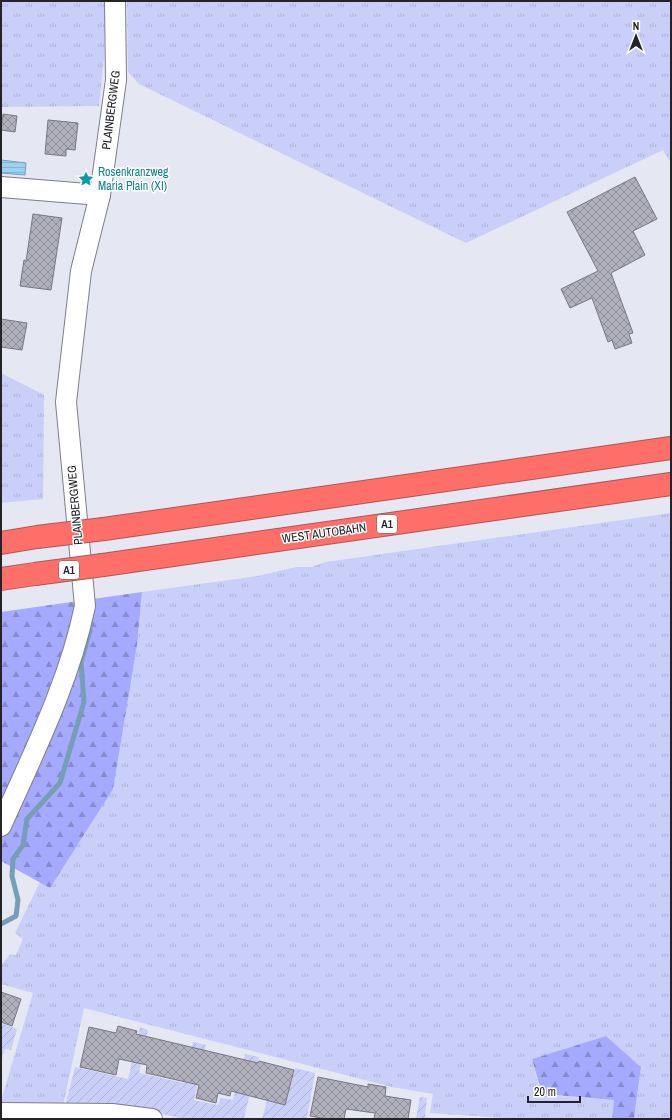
<svg xmlns="http://www.w3.org/2000/svg" width="672" height="1120" font-family="'Archivo Narrow',sans-serif">
  <defs>
    <pattern id="grass-tufts" width="24" height="20" patternUnits="userSpaceOnUse"><rect width="24" height="20" fill="#cacffa"/><path d="M3 7l-1-3M5 7V3M7 7l1-3M15 17l-1-3M17 17v-4M19 17l1-3" fill="none" stroke="#adb1d6"/></pattern>
    <pattern id="forest-firs" width="22" height="20" patternUnits="userSpaceOnUse"><rect width="22" height="20" fill="#a5aaff"/><path d="M5 1l3.5 6h-7zM16 11l3.5 6h-7z" fill="#868ace"/></pattern>
    <pattern id="garden-furrows" width="10" height="10" patternUnits="userSpaceOnUse"><rect width="10" height="10" fill="#cacffa"/><path d="M-1 1l2-2M0 10L10 0M9 11l2-2" fill="none" stroke="#adb1d6"/></pattern>
    <pattern id="water-rules" width="6" height="5" patternUnits="userSpaceOnUse"><rect width="6" height="5" fill="#9bd2f2"/><path d="M0 2.5h6" fill="none" stroke="#85b4d0"/></pattern>
    <pattern id="building-cross-hatch" width="8" height="8" patternUnits="userSpaceOnUse"><rect width="8" height="8" fill="#afb0bb"/><path d="M0 0l8 8M0 8l8-8" fill="none" stroke="#8e8f98"/></pattern>
  </defs>
  <rect width="100%" height="100%" fill="#e5e7f2"/>
  <g fill="url(#grass-tufts)">
    <path d="M1 1H105L104 58 99 106 1 107Z"/>
    <path d="M127 1H671V163L663 150 466 243 139 84 128 72Z"/>
    <path d="M1 373 44 395 43 499 1 503Z"/>
    <path d="M671 513V1119H634L641 1067 606 1036 532 1059 541 1095 614 1100 612 1119H518L430 1113 433 1094 392 1087 84 1008 63 1106H1V1101L33 993 1 984V966L10 954 16 955 23 939 15 933 40 882 50 888 137 645 142 592 258 576 296 567H311L326 562Z"/>
  </g>
  <g fill="url(#forest-firs)">
    <path d="M142 592 137 645 113 789 50 888 1 861V612Z"/>
    <path d="M606 1036 641 1067 634 1119H612L614 1100 542 1094 532 1059Z"/>
  </g>
  <g fill="url(#garden-furrows)">
    <path d="M1 1023 17 1029 11 1050 5 1049 2 1058 1 1057Z"/>
    <path d="M140 1027 148 1030 139 1073 184 1083 193 1042 206 1045 194 1100 218 1105 221 1098 233 1100 245 1054 259 1057 244 1118 249 1119H185L121 1106H65L75 1067 128 1079Z"/>
    <path d="M295 1068 315 1073 307 1118 314 1119H262L267 1101 285 1105Z"/>
    <path d="M420 1097 427 1098 425 1117 442 1119H416Z"/>
  </g>
  <path fill="url(#water-rules)" stroke="#779eb5" d="M1 160 26 163 25 175 1 173Z"/>
  <g fill="none" stroke-linecap="round" stroke-linejoin="round">
    <path stroke="#779eb5" stroke-width="5" d="M1 924 16 916 18 900 12 876 13 859 23 845 27 819 60 783 84 702 81 662 90 630"/>
  </g>
  <g fill="url(#building-cross-hatch)" stroke="#777882">
    <path d="M3 114 17 116 15 132 1 130Z"/>
    <path d="M48 120 78 123 75 150 66 149V156L45 154Z"/>
    <path d="M635 177 657 219 633 231 645 255 611 273 633 333 629 334 632 343 615 349 612 340 608 342 592 298 570 308 561 289 598 271 567 212Z"/>
    <path d="M33 214 62 218 51 290 20 286 24 260 26 261Z"/>
    <path d="M1 319 27 323 22 350 1 347Z"/>
    <path d="M1 992 21 999 12 1026 1 1022Z"/>
    <path d="M118 1026 137 1031 136 1034 258 1063 259 1061 294 1070 285 1105 231 1091 230 1096 218 1093 216 1103 196 1098 199 1085 146 1073 147 1065 119 1059 116 1075 80 1067 89 1027 116 1033Z"/>
    <path d="M318 1077 368 1087V1084L386 1087 385 1096 411 1100 408 1119H374L375 1113 346 1109 344 1119H327L310 1116Z"/>
  </g>
  <g fill="none" stroke-linecap="round" stroke-linejoin="round">
    <defs>
      <g id="street">
        <path d="M1 187 100 195"/>
        <path d="M1 826C33 754 69 683 85 606L66 402 81 271 100 195 116 80 115 1"/>
        <path d="M1 1113 112 1114 152 1119"/>
      </g>
      <g id="highway">
        <path d="M104 529 671 448"/>
        <path d="M1 543 37 537"/>
        <path d="M103 565 671 484"/>
        <path d="M1 579 35 574"/>
      </g>
    </defs>
    <use href="#street" stroke="#7d7e88" stroke-width="22"/>
    <use href="#highway" stroke="#b25452" stroke-width="24"/>
    <use href="#street" stroke="#fff" stroke-width="20"/>
    <use href="#highway" stroke="#ff6f69" stroke-width="22"/>
    <defs>
      <g id="highway-bridge">
        <path d="M37 537 104 529"/>
        <path d="M35 574 103 565"/>
      </g>
    </defs>
    <use href="#highway-bridge" stroke="#b25452" stroke-width="24" stroke-linecap="butt"/>
    <use href="#highway-bridge" stroke="#ff6f69" stroke-width="22"/>
  </g>
  <defs>
    <symbol id="sight-bare" viewBox="-9 -9 18 18"><path d="M0-6L1.8-2.2L6-1.7L2.9 1.2L3.7 5.4L0 3.3L-3.7 5.4L-2.9 1.2L-6-1.7L-1.8-2.2Z" fill="#0f9aa8" stroke="#fff" stroke-width="2.5" paint-order="stroke"/></symbol>
  </defs>
  <g fill-rule="evenodd">
    <use href="#sight-bare" x="75" y="168" width="22" height="22"/>
  </g>
  <g text-anchor="middle" dominant-baseline="central" stroke-width="3" stroke-linejoin="round" paint-order="stroke">
    <g fill="#fff" stroke="#656568" stroke-width="1">
      <rect x="377" y="515" width="20" height="18" rx="3"/>
      <rect x="59" y="561" width="20" height="18" rx="3"/>
    </g>
    <g font-size="11" font-weight="bold" fill="#232328">
      <text x="387" y="524">A1</text>
      <text x="69" y="570">A1</text>
    </g>
    <g font-size="12" fill="#232328" stroke="#fff">
      <text transform="translate(111 110) rotate(-83)">PLAINBERGWEG</text>
      <text transform="translate(75 505) rotate(-95)">PLAINBERGWEG</text>
      <text transform="translate(324 533) rotate(-8)">WEST AUTOBAHN</text>
    </g>
    <g font-size="12" fill="#0d838f" stroke="#fff" text-anchor="start">
      <text x="98" y="172">Rosenkranzweg<tspan x="98" dy="14">Maria Plain (XI)</tspan></text>
    </g>
  </g>
  <rect width="672" height="1120" fill="none" stroke="#232328" stroke-width="4"/>
  <g transform="translate(636 36)" stroke="#ffffff" stroke-width="3" paint-order="stroke">
  <path d="M0-3L7 15L0 10L-7 15Z" fill="#232328"/>
  <text y="-6" font-size="11" font-weight="bold" text-anchor="middle" fill="#232328">N</text>
  </g>
  <path d="M528 1096v6h52v-6" fill="none" stroke="#232328" stroke-width="2"/>
  <text x="534" y="1096" font-size="12" fill="#232328" stroke="#ffffff" stroke-width="3" paint-order="stroke">20 m</text>
</svg>
